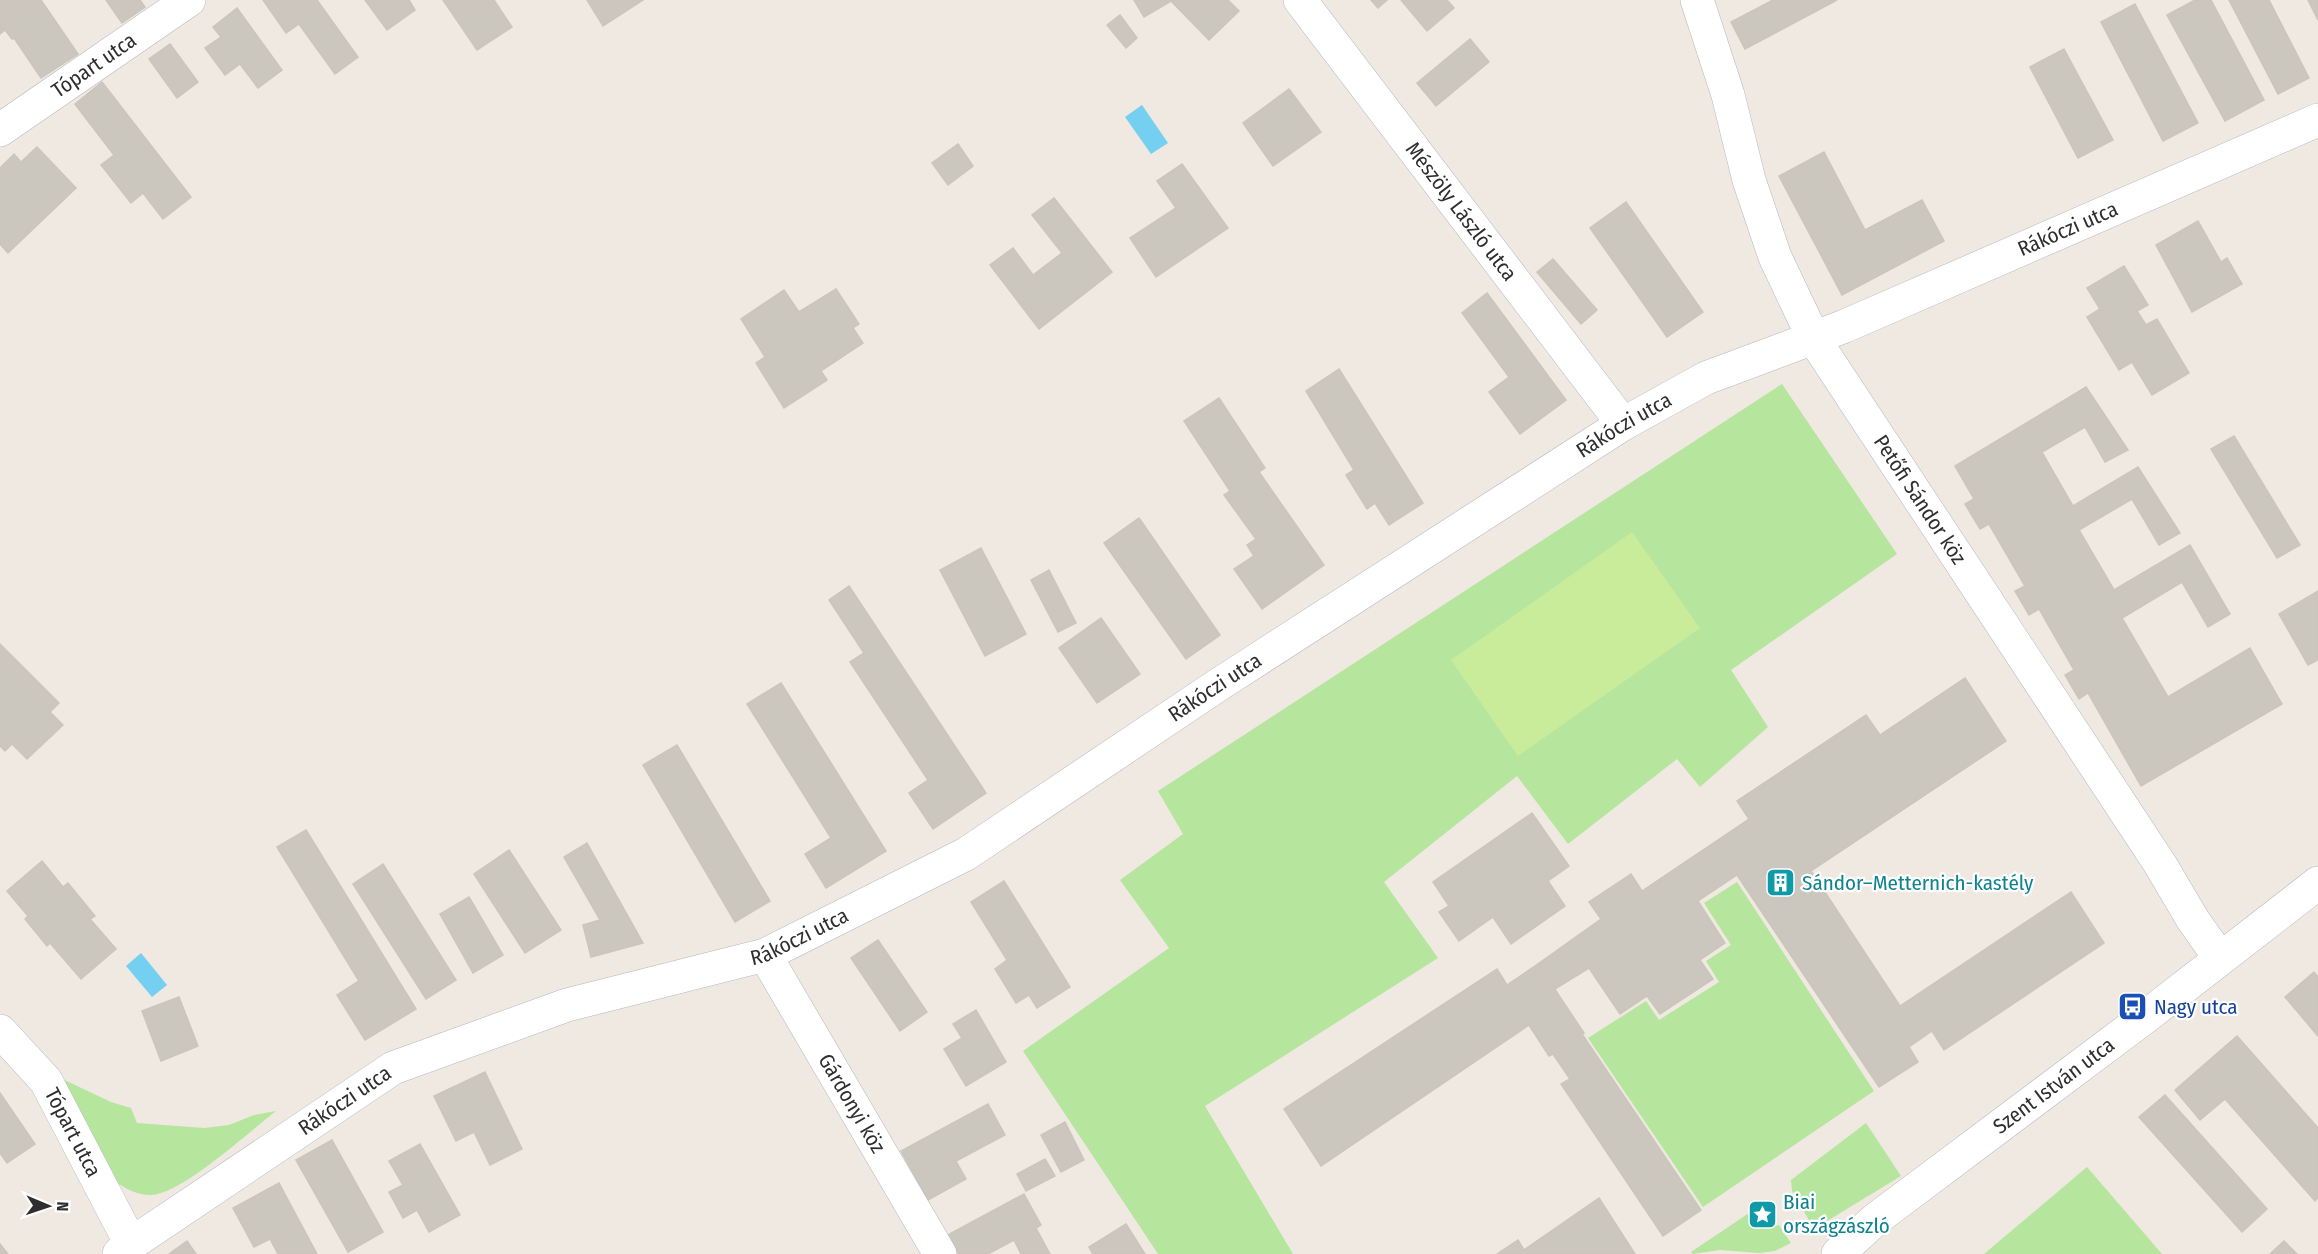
<svg xmlns="http://www.w3.org/2000/svg" width="2318" height="1254" font-family="'Fira Sans Condensed',sans-serif">
  <rect width="100%" height="100%" fill="#efe9e1"/>
  <g fill="#b6e59e">
    <path d="M1782 384 1897 554 1731 670 1768 727 1700 787 1677 759 1568 844 1517 776 1384 882 1438 958 1205 1106 1293 1254H1158L1023 1051 1169 948 1120 880 1183 834 1158 791Z"/>
    <path d="M1737 882 1874 1091 1703 1207 1588 1038 1646 1001 1659 1020 1719 982 1706 961 1731 945 1704 903Z"/>
    <path d="M58 1077 111 1102 131 1108 137 1123 204 1128 229 1125 254 1115 276 1111C250 1131 180 1196 150 1195 138 1195 126 1189 116 1182Z"/>
    <path d="M1866 1123 1901 1176 1814 1229 1792 1191 1791 1180Z"/>
    <path d="M2087 1167 2162 1254H1984Z"/>
    <path d="M1755 1209 1769 1228 1779 1225 1791 1243 1775 1251 1759 1253 1720 1250 1693 1254 1691 1252Z"/>
  </g>
  <path fill="#c9ec9a" d="M1632 532 1700 628 1518 756 1451 660Z"/>
  <g fill="#75cff0">
    <path d="M1142 105 1168 143 1151 154 1125 117Z"/>
    <path d="M141 953 167 985 152 997 126 966Z"/>
  </g>
  <g fill="#cbc7bf" stroke="#cbc5ba" stroke-width="1.5">
    <path d="M0 0H41L78 54 41 78 14 38 12 39 5 30 0 34Z"/>
    <path d="M106 0H140L145 7 122 23Z"/>
    <path d="M263 0H317L358 57 335 74 299 24 286 33Z"/>
    <path d="M365 0H409L415 10 387 30Z"/>
    <path d="M443 0H494L512 27 477 50Z"/>
    <path d="M587 0H643L603 26Z"/>
    <path d="M1134 0H1228L1239 11 1209 40 1171 1 1144 17Z"/>
    <path d="M1371 0H1387L1378 8Z"/>
    <path d="M1401 0H1447L1454 8 1427 31Z"/>
    <path d="M1773 0H1837L1745 49 1731 22Z"/>
    <path d="M2195 0H2211L2264 100 2225 121 2167 15Z"/>
    <path d="M2229 0H2269L2309 78 2278 94Z"/>
    <path d="M2308 0H2318V20Z"/>
    <path d="M2135 4 2198 123 2163 141 2101 22Z"/>
    <path d="M237 8 282 70 258 88 240 64 225 75 205 48 221 37 213 27Z"/>
    <path d="M1120 15 1137 38 1126 48 1107 25Z"/>
    <path d="M1470 39 1489 62 1436 106 1417 83Z"/>
    <path d="M170 44 198 82 177 98 149 59Z"/>
    <path d="M2064 49 2113 140 2078 158 2030 67Z"/>
    <path d="M102 82 191 197 163 219 143 193 131 203 101 165 114 155 75 104Z"/>
    <path d="M1289 89 1321 132 1273 166 1243 123Z"/>
    <path d="M958 144 973 166 948 185 932 163Z"/>
    <path d="M37 147 76 188 8 253 0 244V168L14 154 21 162Z"/>
    <path d="M1824 152 1865 230 1922 200 1944 241 1842 295 1779 176Z"/>
    <path d="M1182 164 1228 228 1156 277 1130 238 1176 208 1157 181Z"/>
    <path d="M1054 198 1112 272 1039 329 990 265 1013 248 1033 275 1062 253 1032 215Z"/>
    <path d="M1626 202 1703 312 1667 337 1590 228Z"/>
    <path d="M2198 221 2221 262 2227 258 2242 284 2192 312 2156 245Z"/>
    <path d="M1553 259 1597 310 1581 324 1537 272Z"/>
    <path d="M2124 266 2148 305 2137 311 2146 325 2157 319 2189 373 2152 395 2132 362 2119 370 2087 317 2100 309 2087 288Z"/>
    <path d="M836 289 859 324 853 328 863 343 821 371 827 380 784 408 756 363 765 357 741 319 784 290 799 312Z"/>
    <path d="M1487 293 1566 400 1520 434 1489 392 1509 377 1462 313Z"/>
    <path d="M1339 369 1423 503 1389 525 1375 503 1367 509 1346 475 1354 470 1306 391Z"/>
    <path d="M2086 387 2128 450 2105 462 2085 427 2042 452 2073 506 2138 467 2180 533 2159 545 2132 499 2079 530 2114 590 2190 545 2230 614 2208 627 2182 582 2122 618 2168 697 2250 648 2282 704 2141 786 2088 693 2079 699 2065 675 2074 670 2039 609 2029 615 2015 591 2025 586 1989 524 1980 529 1965 504 1974 499 1955 466Z"/>
    <path d="M1219 398 1265 468 1259 472 1324 565 1262 609 1234 569 1254 556 1247 545 1256 539 1224 495 1230 491 1184 421Z"/>
    <path d="M2234 436 2300 545 2277 558 2211 449Z"/>
    <path d="M1139 518 1220 635 1186 659 1104 543Z"/>
    <path d="M981 548 1026 634 985 656 940 570Z"/>
    <path d="M1049 570 1076 623 1058 632 1031 580Z"/>
    <path d="M849 586 986 793 933 829 909 793 928 780 850 662 864 653 829 600Z"/>
    <path d="M2318 591V660L2308 665 2279 614Z"/>
    <path d="M1101 618 1140 674 1097 703 1059 648Z"/>
    <path d="M0 644 59 703 50 712 63 725 27 759 12 744 5 751 0 746Z"/>
    <path d="M1965 678 2006 741 1811 871 1900 1006 2071 892 2104 943 1944 1050 1932 1031 1909 1047 1918 1062 1879 1087 1737 875 1698 901 1725 943 1700 960 1713 979 1660 1014 1647 996 1620 1014 1589 968 1555 989 1538 964 1601 919 1589 902 1631 874 1642 891 1749 819 1737 801 1866 715 1880 735Z"/>
    <path d="M781 683 886 851 826 888 805 854 831 838 747 704Z"/>
    <path d="M677 745 770 901 735 922 643 765Z"/>
    <path d="M1532 813 1569 866 1548 881 1565 906 1511 944 1493 917 1459 941 1439 912 1449 906 1433 882Z"/>
    <path d="M306 830 416 1009 365 1040 337 995 359 981 277 847Z"/>
    <path d="M587 843 643 943 591 957 583 925 600 920 564 857Z"/>
    <path d="M509 850 561 930 525 953 474 874Z"/>
    <path d="M42 861 63 887 68 883 95 916 90 919 116 949 81 979 50 943 47 946 25 919 28 916 7 891Z"/>
    <path d="M383 864 456 980 426 999 353 884Z"/>
    <path d="M1004 881 1070 987 1037 1008 1029 995 1016 1003 995 969 1007 960 971 902Z"/>
    <path d="M469 897 503 955 473 973 440 914Z"/>
    <path d="M878 940 927 1012 900 1031 851 958Z"/>
    <path d="M1538 964 1584 1033 1582 1034 1701 1210 1663 1236 1561 1084 1570 1079 1553 1054 1549 1056 1529 1025 1321 1166 1284 1109 1497 969 1507 985Z"/>
    <path d="M2314 972 2318 977V1036L2285 997Z"/>
    <path d="M179 997 198 1046 161 1061 142 1011Z"/>
    <path d="M976 1010 1006 1062 966 1086 944 1049 962 1038 953 1024Z"/>
    <path d="M2237 1036 2318 1128V1198L2315 1201 2225 1099 2200 1120 2175 1090Z"/>
    <path d="M485 1072 522 1149 490 1165 474 1132 456 1141 434 1096Z"/>
    <path d="M0 1093 35 1144 7 1163 0 1153Z"/>
    <path d="M2165 1095 2267 1209 2242 1232 2139 1117Z"/>
    <path d="M988 1104 1005 1135 956 1161 966 1179 928 1200 901 1151Z"/>
    <path d="M1065 1122 1084 1160 1061 1172 1041 1135Z"/>
    <path d="M332 1140 383 1232 348 1252 296 1160Z"/>
    <path d="M420 1144 460 1215 429 1232 417 1210 403 1218 389 1192 403 1185 389 1161Z"/>
    <path d="M1045 1159 1055 1176 1026 1191 1017 1174Z"/>
    <path d="M279 1183 317 1254H278L270 1239 254 1247 233 1208Z"/>
    <path d="M1024 1194 1041 1225 1036 1228 1050 1254H1021L1014 1240 988 1254H953L944 1237Z"/>
    <path d="M1599 1198 1635 1254H1497L1518 1240 1524 1250Z"/>
    <path d="M1126 1224 1145 1254H1093L1089 1247Z"/>
    <path d="M187 1241 196 1254H169Z"/>
    <path d="M2284 1241 2297 1254H2270Z"/>
    <path d="M0 1244 8 1254H0Z"/>
  </g>
  <g fill="none" stroke-linecap="round" stroke-linejoin="round">
    <defs>
      <g id="street">
        <path id="s1" d="M1300 0 1623 424"/>
        <path id="s2" d="M1697 0 1728 95 1749 180 1775 257 1814 339 2160 864 2193 920 2220 958"/>
        <path id="s3" d="M0 130 189 0"/>
        <path id="s4" d="M765 955 940 1254"/>
        <path id="s5" d="M0 1031 46 1081 131 1244"/>
        <path id="s6" d="M119 1254 131 1244 393 1068 567 1005 765 955 966 854 1218 685 1623 424 1706 378 1845 326 2318 120"/>
      </g>
      <g id="secondary">
        <path id="s7" d="M1838 1254 1876 1219 2144 1018 2318 883"/>
      </g>
    </defs>
    <use href="#street" stroke="#b4b7c1" stroke-width="34"/>
    <use href="#secondary" stroke="#b4b7c1" stroke-width="34"/>
    <use href="#street" stroke="#fff" stroke-width="33"/>
    <use href="#secondary" stroke="#fff" stroke-width="33"/>
  </g>
  <defs>
    <symbol id="building-square" viewBox="-11 -11 22 22"><rect x="-9" y="-9" width="18" height="18" rx="4" fill="#0f9aa8" stroke="#fff"/><path d="M-4-6H4V6H1V3H-1V6H-4ZM-2.5-4.3h1.7v1.8h-1.7ZM.8-4.3h1.7v1.8H.8ZM-2.5-1h1.7V.8h-1.7ZM.8-1h1.7V.8H.8Z" fill="#fff"/></symbol>
    <symbol id="bus-square" viewBox="-11 -11 22 22"><rect x="-9" y="-9" width="18" height="18" rx="4" fill="#1a4fb4" stroke="#fff"/><path d="M-5-6H5V4H4V6H2V4H-2V6H-4V4H-5ZM-3.5-4V0h7V-4ZM-3.5 1.2v1.5H-2V1.2ZM2 1.2v1.5H3.5V1.2Z" fill="#fff"/></symbol>
    <symbol id="sight-square" viewBox="-11 -11 22 22"><rect x="-9" y="-9" width="18" height="18" rx="4" fill="#0f9aa8" stroke="#fff"/><path d="M0-6L1.8-2.2L6-1.7L2.9 1.2L3.7 5.4L0 3.3L-3.7 5.4L-2.9 1.2L-6-1.7L-1.8-2.2Z" fill="#fff"/></symbol>
  </defs>
  <g fill-rule="evenodd">
    <use href="#building-square" x="1764" y="866" width="33" height="33"/>
    <use href="#bus-square" x="2116" y="990" width="33" height="33"/>
    <use href="#sight-square" x="1746" y="1198" width="33" height="33"/>
  </g>
  <g text-anchor="middle" dominant-baseline="central" stroke-width="4.5" stroke-linejoin="round" paint-order="stroke">
    <g font-size="21" fill="#2e2e2e" stroke="#fff">
      <text stroke="none"><textPath href="#s3" startOffset="114">Tópart utca</textPath></text>
      <text stroke="none"><textPath href="#s1" startOffset="266">Mészöly László utca</textPath></text>
      <text stroke="none"><textPath href="#s6" startOffset="2217">Rákóczi utca</textPath></text>
      <text stroke="none"><textPath href="#s6" startOffset="1731">Rákóczi utca</textPath></text>
      <text stroke="none"><textPath href="#s2" startOffset="552">Petőfi Sándor köz</textPath></text>
      <text stroke="none"><textPath href="#s6" startOffset="1245">Rákóczi utca</textPath></text>
      <text stroke="none"><textPath href="#s6" startOffset="759">Rákóczi utca</textPath></text>
      <text stroke="none"><textPath href="#s7" startOffset="274">Szent István utca</textPath></text>
      <text stroke="none"><textPath href="#s6" startOffset="273">Rákóczi utca</textPath></text>
      <text stroke="none"><textPath href="#s4" startOffset="172">Gárdonyi köz</textPath></text>
      <text stroke="none"><textPath href="#s5" startOffset="126">Tópart utca</textPath></text>
    </g>
    <g font-size="21" fill="#0d838f" stroke="#fff" text-anchor="start">
      <text x="1802" y="883">Sándor–Metternich-kastély</text>
      <text x="1783" y="1202">Biai<tspan x="1783" dy="24">országzászló</tspan></text>
    </g>
    <g font-size="21" fill="#164399" stroke="#fff" text-anchor="start">
      <text x="2154" y="1007">Nagy utca</text>
    </g>
  </g>
  <g transform="translate(48 1206) rotate(92)" stroke="#ffffff" stroke-width="4.5" paint-order="stroke">
  <path d="M0-4.5L10 22L0 15L-10 22Z" fill="#2e2e2e"/>
  <text y="-9" font-size="16" font-weight="bold" text-anchor="middle" fill="#2e2e2e">N</text>
  </g>
</svg>
